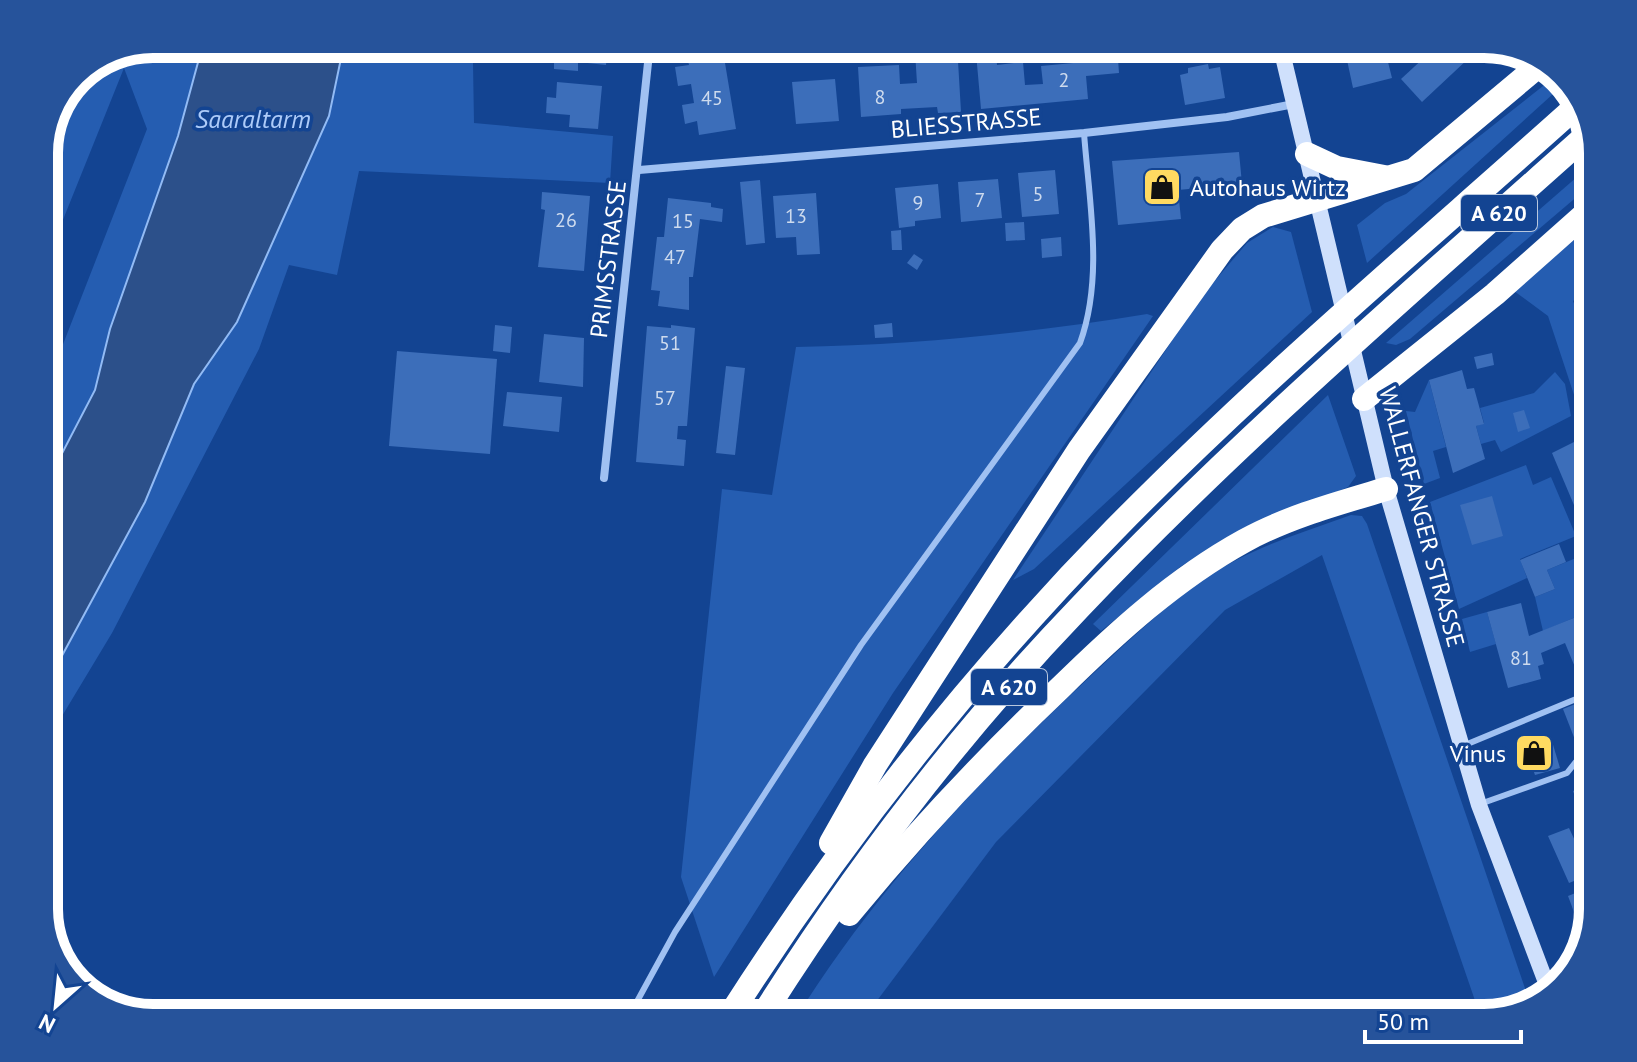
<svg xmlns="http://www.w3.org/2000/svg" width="1637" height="1062" font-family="'PT Sans',sans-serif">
  <rect width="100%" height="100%" fill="#134492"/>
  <g fill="#255db1">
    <path d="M153 44H203L178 136 110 329 95 390 44 488V393L147 129 124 68 44 267V146L76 75Z"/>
    <path d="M344 44H389L388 52 473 63 474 123 613 136 610 183 359 171 337 275 289 265 259 349 112 633 44 746V689L145 502 194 384 237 322 329 116Z"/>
    <path d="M1557 75 1564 84 1367 263 1357 225 1385 203 1406 194Z"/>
    <path d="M1593 163V183L1410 339 1396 345 1386 343Z"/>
    <path d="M1593 224V284L1573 301 1593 351V408L1581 416 1548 316 1514 291Z"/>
    <path d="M1273 227 1291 232 1312 312 1034 569 1013 580 1201 297 1247 243Z"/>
    <path d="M1147 314 1153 316 893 693 714 977 681 877 722 489 772 495 796 347C915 345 1030 333 1147 314Z"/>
    <path d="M1555 372 1565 384 1571 416 1501 452 1495 440 1481 444 1476 426 1484 423 1480 408 1534 393Z"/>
    <path d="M1429 380 1446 447 1433 451 1440 478 1424 484 1406 411 1415 412Z"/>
    <path d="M1328 395 1356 476 1348 487 1222 540 1180 567 1101 631 1093 624Z"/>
    <path d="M1526 465 1533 485 1551 477 1576 536 1520 559 1527 578 1459 609 1430 502Z"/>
    <path d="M1351 515 1362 516 1367 524 1531 1006 1481 1018 1322 555 1225 610 996 842 864 1018H796C873 894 972 787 1078 688 1120 649 1160 609 1207 577 1251 548 1301 533 1351 515Z"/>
    <path d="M1593 551V616L1590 611 1543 631 1535 597 1555 589 1547 570Z"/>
    <path d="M1487 612 1496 644 1470 652 1462 619Z"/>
  </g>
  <path fill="#2c508a" stroke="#92bbf5" stroke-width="2" d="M203 44H344L329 116 237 322 194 384 145 502 44 689V488L95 390 110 329 178 136Z"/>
  <g fill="#3c6eba">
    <path d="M561 44H608L606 65 578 62V71L554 69V61H560Z"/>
    <path d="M680 44H733L734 50 723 51 736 129 699 135 697 121 685 124 682 105 694 103 691 84 678 86 675 67 689 65 687 57 697 56 695 46 681 48Z"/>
    <path d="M1083 44H1117L1119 73 1086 76 1088 99 981 109 976 53 996 51 997 65 1023 62 1025 85 1043 84 1041 66 1084 62Z"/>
    <path d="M1160 44H1204V51L1161 55Z"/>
    <path d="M1439 44H1455L1469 58 1422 102 1401 79Z"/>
    <path d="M940 50 941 62 958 61 961 112 938 113 937 107 901 109V114L861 117 858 67 899 65 900 84 917 83 915 52Z"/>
    <path d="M1385 50 1392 78 1353 88 1347 60Z"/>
    <path d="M1208 64 1209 69 1220 67 1225 98 1185 105 1180 75 1188 73V68Z"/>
    <path d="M835 79 839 121 796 124 792 82Z"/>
    <path d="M557 82 602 86 598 129 569 127 570 115 546 113 547 97 556 98Z"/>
    <path d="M1239 152 1242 184 1178 190 1181 219 1118 225 1112 161Z"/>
    <path d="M1055 170 1059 214 1022 217 1018 173Z"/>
    <path d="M998 179 1002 218 961 222 958 182Z"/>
    <path d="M760 180 765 243 746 245 740 182Z"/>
    <path d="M938 184 941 218 915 221V226L899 228 895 188Z"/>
    <path d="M542 192 590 196 584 271 538 267 545 210 541 209Z"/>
    <path d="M816 193 820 254 797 255 796 237 776 238 773 196Z"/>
    <path d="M668 198 711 203V207L723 209 722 222 700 219 693 277H689V310L658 306 660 291 651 290 657 237H664Z"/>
    <path d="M1024 222 1025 240 1006 241 1005 223Z"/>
    <path d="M901 230 902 250H892L891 231Z"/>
    <path d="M1061 237 1062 256 1042 258 1041 239Z"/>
    <path d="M914 254 923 260 917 270 907 263Z"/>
    <path d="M892 323 893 337 875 338 874 325Z"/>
    <path d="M495 325 512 327 510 353 493 351Z"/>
    <path d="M671 325 695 328 687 426H678L677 439 686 440 684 466 636 462 647 326 671 328Z"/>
    <path d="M544 334 584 338 583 387 539 382Z"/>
    <path d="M397 351 497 359 490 454 389 446Z"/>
    <path d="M1492 353 1494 365 1477 369 1474 357Z"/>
    <path d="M726 366 745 368 735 455 716 453Z"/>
    <path d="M1462 370 1467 389 1474 388 1484 424 1476 426 1485 459 1453 473 1429 380Z"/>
    <path d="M507 392 562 397 559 432 503 426Z"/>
    <path d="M1524 410 1530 428 1518 432 1513 413Z"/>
    <path d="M1586 436 1593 445V550L1552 453Z"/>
    <path d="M1492 496 1503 536 1472 545 1460 505Z"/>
    <path d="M1559 544 1566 562 1547 570 1555 589 1535 597 1520 560Z"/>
    <path d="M1521 603 1529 636 1591 611 1593 666 1577 672 1565 643 1541 653 1544 664 1538 666 1541 679 1508 688 1487 612Z"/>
    <path d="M1593 697V739L1577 745 1563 709Z"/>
    <path d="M1551 738 1560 768 1535 775 1525 746Z"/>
    <path d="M1593 783V810L1582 815 1573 791Z"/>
    <path d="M1569 828 1577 845 1593 837V862L1585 866 1589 875 1569 883 1548 836Z"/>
    <path d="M1593 886V910L1584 939 1568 896Z"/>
  </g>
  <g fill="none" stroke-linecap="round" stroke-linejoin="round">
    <g stroke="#a0c1f2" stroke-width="6">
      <path d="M1282 49 1312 44"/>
      <path d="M1465 745 1593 692"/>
      <path d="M1480 804 1567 773 1583 753 1593 749"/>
      <path d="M628 1018 675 932 861 645 1080 343C1104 277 1089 201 1084 133"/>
    </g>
    <g stroke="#a0c1f2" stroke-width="8">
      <path d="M639 170 1084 133 1227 117 1294 104"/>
      <path d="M604 478 650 44"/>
    </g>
    <path stroke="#cfe0fc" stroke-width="16" d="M1280 44 1386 489 1479 805 1550 993"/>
    <g stroke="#fff" stroke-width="24">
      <path d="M1307 154 1337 168 1384 177"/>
      <path d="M1364 399 1495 294 1593 207"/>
      <path d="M831 843 875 765 1079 450 1222 250 1242 229 1263 216 1414 170 1543 62"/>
      <path d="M849 914C915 834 985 759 1060 688 1116 633 1175 579 1244 541 1287 517 1339 503 1386 489"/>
      <path d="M728 1018C840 842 969 678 1115 529 1262 379 1424 243 1580 103"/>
      <path d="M761 1018C853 872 960 732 1079 608 1239 439 1416 288 1589 133"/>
    </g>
  </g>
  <defs>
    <symbol id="shop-square" viewBox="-11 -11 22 22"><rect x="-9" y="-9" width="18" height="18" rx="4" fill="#ffda61" stroke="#134492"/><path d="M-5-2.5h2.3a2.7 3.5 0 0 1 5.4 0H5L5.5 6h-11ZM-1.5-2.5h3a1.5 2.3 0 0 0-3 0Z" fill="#111"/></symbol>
  </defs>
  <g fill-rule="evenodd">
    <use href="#shop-square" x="1140" y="165" width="44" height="44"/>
    <use href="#shop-square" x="1512" y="731" width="44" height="44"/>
  </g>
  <g text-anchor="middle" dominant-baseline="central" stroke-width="7" stroke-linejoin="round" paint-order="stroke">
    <g font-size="20" fill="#cedbee">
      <text x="1064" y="80">2</text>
      <text x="880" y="97">8</text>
      <text x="712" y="98">45</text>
      <text x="1038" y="194">5</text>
      <text x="980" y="200">7</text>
      <text x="918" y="203">9</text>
      <text x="796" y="216">13</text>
      <text x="566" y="220">26</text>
      <text x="683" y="221">15</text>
      <text x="675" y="257">47</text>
      <text x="670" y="343">51</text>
      <text x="665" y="398">57</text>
      <text x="1521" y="658">81</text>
    </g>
    <g fill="#134492" stroke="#b8c7de" stroke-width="2">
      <rect x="1461" y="195" width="76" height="36" rx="6"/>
      <rect x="971" y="669" width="76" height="36" rx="6"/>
    </g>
    <g font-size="22" font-weight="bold" fill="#fff">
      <text x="1499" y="213">A 620</text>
      <text x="1009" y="687">A 620</text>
    </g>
    <g font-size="24" fill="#fff" stroke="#134492">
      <text transform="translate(966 123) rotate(-5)">BLIESSTRASSE</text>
      <text transform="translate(608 259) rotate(-83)">PRIMSSTRASSE</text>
      <text transform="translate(1422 517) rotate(75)">WALLERFANGER STRASSE</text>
    </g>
    <g font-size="24" fill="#fff" stroke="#134492" text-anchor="start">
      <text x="1190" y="187">Autohaus Wirtz</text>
      <text x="1506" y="753" text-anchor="end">Vinus</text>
    </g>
    <g font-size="26" font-style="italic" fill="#adcbf9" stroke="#134492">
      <text x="253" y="118">Saaraltarm</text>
    </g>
  </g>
  <path d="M0 0H1637V1062H0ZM153 58H1484A95 95 0 0 1 1579 153V909A95 95 0 0 1 1484 1004H153A95 95 0 0 1 58 909V153A95 95 0 0 1 153 58Z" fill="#26539b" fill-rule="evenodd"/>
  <path fill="none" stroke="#fff" stroke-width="10" d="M153 58H1484A95 95 0 0 1 1579 153V909A95 95 0 0 1 1484 1004H153A95 95 0 0 1 58 909V153A95 95 0 0 1 153 58Z"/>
  <g transform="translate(56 1006) rotate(207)" stroke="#134492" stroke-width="6" paint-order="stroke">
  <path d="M0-6L14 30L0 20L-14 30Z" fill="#ffffff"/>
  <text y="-12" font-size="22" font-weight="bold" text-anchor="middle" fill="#ffffff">N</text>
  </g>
  <path d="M1365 1030v12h156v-12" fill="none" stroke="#ffffff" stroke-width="4"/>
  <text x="1377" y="1030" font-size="24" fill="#ffffff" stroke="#134492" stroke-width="6" paint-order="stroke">50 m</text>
</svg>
